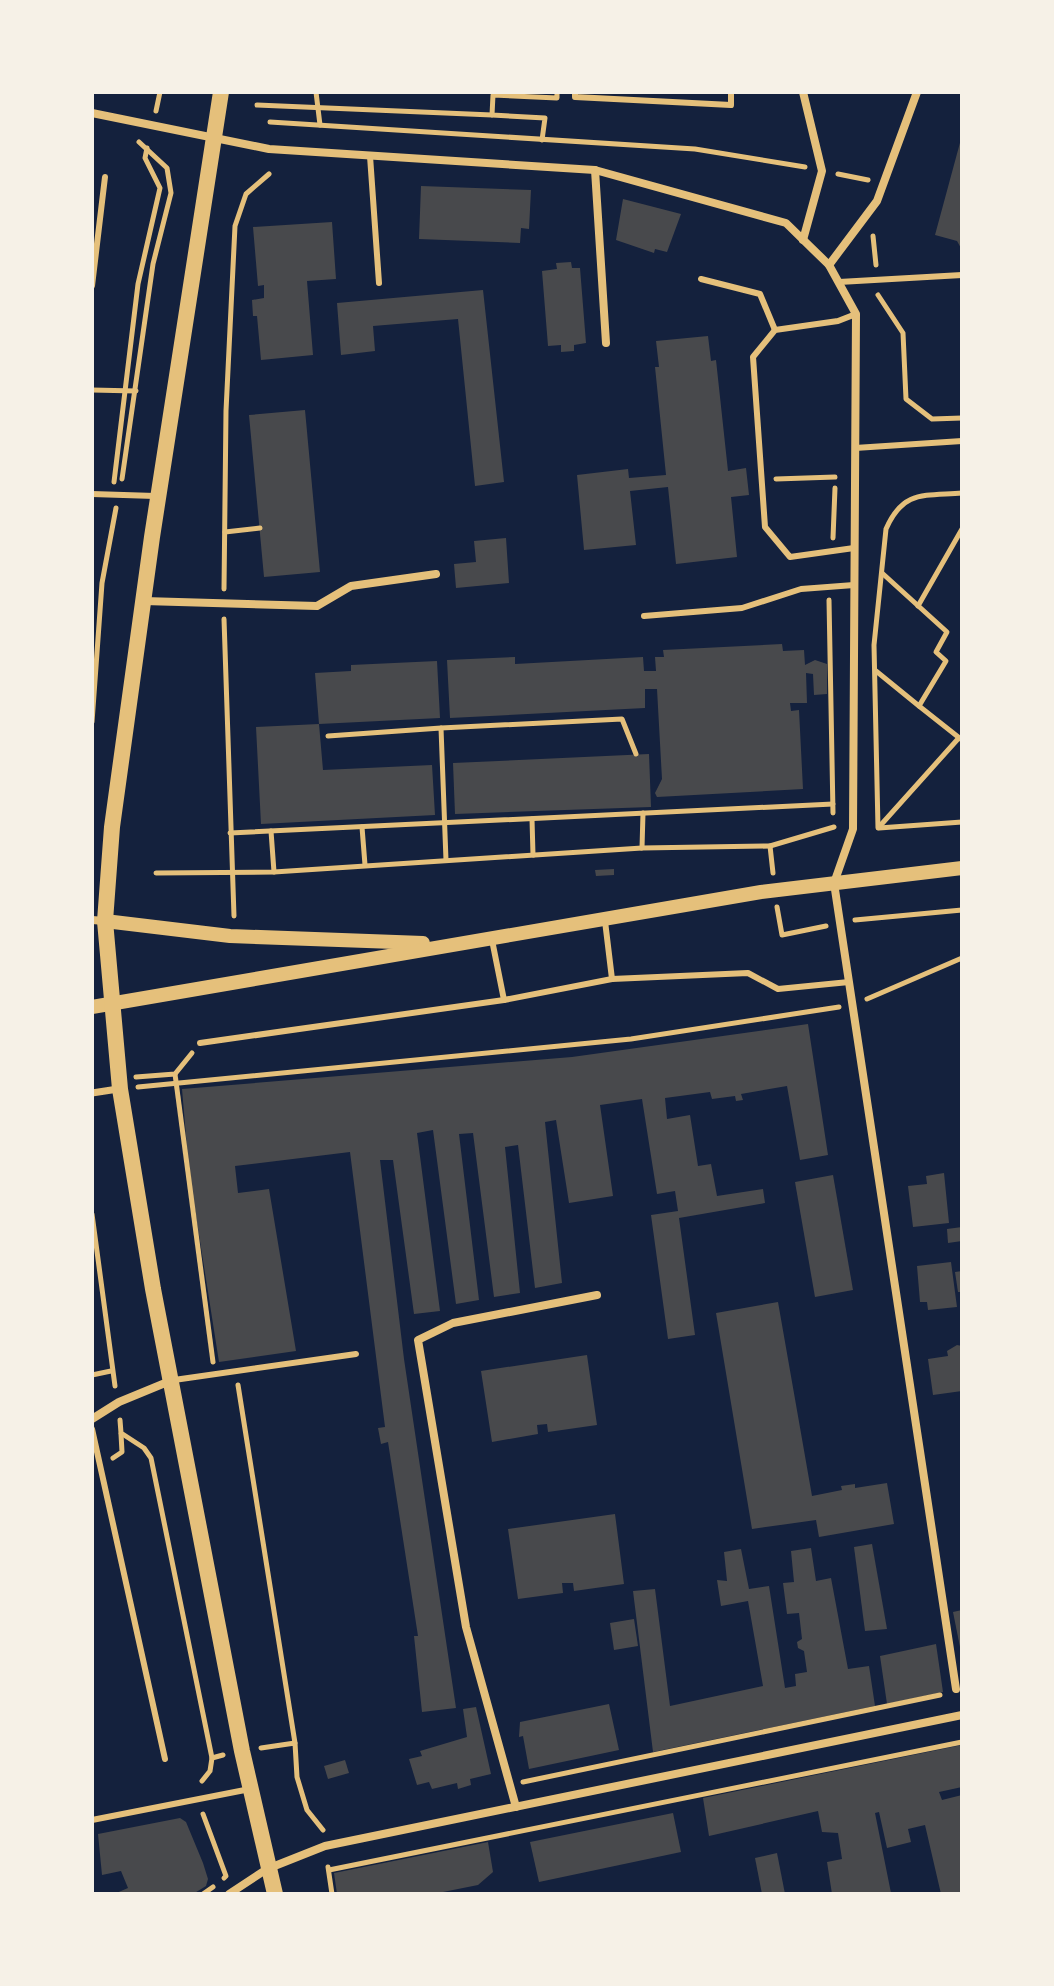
<svg xmlns="http://www.w3.org/2000/svg" width="1054" height="1986" font-family="Rubik,sans-serif">
  <rect width="100%" height="100%" fill="#14213d"/>
  <g fill="#48494c">
    <path d="M961 139H962V250L957 241 935 235Z"/>
    <path d="M421 186 531 190 529 229 521 228 520 243 419 239Z"/>
    <path d="M623 199 681 214 667 252 655 249 654 253 616 240Z"/>
    <path d="M332 222 336 279 307 281 313 355 261 360 257 316H253L252 300 264 298V285L258 286 253 227Z"/>
    <path d="M571 262 572 268H580L586 343 574 345V351L561 352V345L548 346 542 271 557 269 556 263Z"/>
    <path d="M483 290 504 482 475 486 458 319 373 326 375 351 341 355 337 303Z"/>
    <path d="M708 336 711 361 716 360 728 471 746 468 749 495 731 497 737 557 676 564 668 487 630 491 636 545 584 550 577 475 628 469 629 478 666 475 655 367H659L656 341Z"/>
    <path d="M305 410 320 572 264 577 249 415Z"/>
    <path d="M506 538 509 583 456 588 454 564 476 562 474 541Z"/>
    <path d="M782 644 783 651 804 650 805 665 815 660 827 664V694L814 695 813 674 806 673 807 703H790L791 711 799 710 803 789 657 797 655 793 662 779 657 689H645V708L450 718 447 660 515 657V664L643 657 644 671H656L655 657H664L663 650Z"/>
    <path d="M437 661 440 718 319 724 315 673 351 671V665Z"/>
    <path d="M319 724 323 770 432 765 435 815 261 824 256 727Z"/>
    <path d="M649 754 651 807 455 814 453 763Z"/>
    <path d="M614 869V875L596 876 595 870Z"/>
    <path d="M808 1024 828 1155 800 1160 787 1086 741 1094 743 1100 736 1101 735 1096 712 1099 710 1092 665 1098 667 1119 690 1115 698 1166 711 1164 717 1196 763 1189 765 1203 679 1218 695 1335 668 1339 651 1215 678 1211 675 1191 657 1194 642 1099 600 1105 613 1196 569 1203 556 1120 545 1122 562 1283 535 1288 518 1145 505 1147 520 1293 494 1297 473 1133 459 1134 479 1300 456 1304 433 1130 417 1133 440 1311 414 1314 393 1160H380L404 1359 456 1708 422 1712 414 1636H418L388 1442 381 1444 378 1428 385 1427 350 1152 235 1166 238 1193 269 1189 296 1351 219 1362 189 1171 182 1089 572 1057Z"/>
    <path d="M944 1173 949 1223 913 1227 908 1186 927 1184 926 1176Z"/>
    <path d="M833 1175 853 1290 815 1297 795 1182Z"/>
    <path d="M962 1227V1241L948 1243 947 1229Z"/>
    <path d="M951 1262 957 1307 928 1310 927 1302H920L917 1266Z"/>
    <path d="M962 1271V1292H958L955 1272Z"/>
    <path d="M778 1302 812 1496 842 1490 841 1486 855 1484V1488L887 1483 894 1524 819 1537 816 1520 752 1529 716 1313Z"/>
    <path d="M957 1345 962 1346V1391L933 1395 928 1359 948 1356 947 1351Z"/>
    <path d="M587 1355 597 1425 548 1432 547 1424 537 1425 538 1434 492 1442 481 1371Z"/>
    <path d="M615 1514 624 1584 574 1591 573 1583H562L563 1593 518 1599 508 1529Z"/>
    <path d="M872 1544 887 1629 865 1631 854 1547Z"/>
    <path d="M811 1548 816 1581 831 1578 848 1669 869 1666 875 1706 653 1752 633 1591 655 1589 670 1706 763 1686 748 1601 721 1606 717 1580 727 1581 724 1552 741 1549 749 1589 769 1586 785 1688 796 1686 795 1674 807 1672 804 1651 798 1648 797 1642 802 1639 799 1613 787 1614 783 1583 794 1582 791 1551Z"/>
    <path d="M962 1610V1652H961L953 1612Z"/>
    <path d="M634 1619 638 1646 614 1650 610 1623Z"/>
    <path d="M936 1644 943 1692 887 1704 880 1656Z"/>
    <path d="M609 1704 619 1750 529 1769 523 1736 519 1737 520 1722Z"/>
    <path d="M476 1707 491 1774 470 1779 471 1785 458 1789 457 1783 432 1789 429 1782 417 1785 409 1759 422 1756 420 1751 467 1737 463 1709Z"/>
    <path d="M962 1745V1787L939 1792 942 1800 962 1795V1892L941 1894 925 1825 908 1829 911 1842 887 1848 879 1812 875 1813 891 1893 886 1894H832L827 1862 842 1859 838 1833 822 1832 818 1811 709 1836 703 1798Z"/>
    <path d="M345 1760 349 1773 328 1779 324 1766Z"/>
    <path d="M673 1813 681 1852 539 1882 530 1842Z"/>
    <path d="M180 1818 186 1822 203 1863 208 1879 206 1886 193 1894H114L128 1888 121 1871 102 1875 98 1834Z"/>
    <path d="M488 1842 493 1872 478 1885 433 1894H337L334 1873Z"/>
    <path d="M777 1853 785 1894H762L755 1858Z"/>
  </g>
  <g fill="none" stroke-linecap="round" stroke-linejoin="round">
    <g stroke="#e5c07b" stroke-width="5">
      <path d="M316 92 320 125"/>
      <path d="M257 105 492 115"/>
      <path d="M156 111 160 92"/>
      <path d="M270 122 695 149 805 167"/>
      <path d="M542 140 545 118 492 115 493 95 557 98V94"/>
      <path d="M838 174 868 180"/>
      <path d="M873 236 876 265"/>
      <path d="M878 295 903 333 906 399 932 419 962 418"/>
      <path d="M92 390 136 391"/>
      <path d="M122 479 153 264 171 193 167 168 139 142"/>
      <path d="M776 479 835 477"/>
      <path d="M114 482 138 284 160 188 145 158 147 148"/>
      <path d="M225 532 260 528"/>
      <path d="M833 538 835 488"/>
      <path d="M224 589 226 411 235 226 246 194 269 174"/>
      <path d="M829 600 833 813"/>
      <path d="M918 606 962 529"/>
      <path d="M224 619 234 916"/>
      <path d="M876 671 919 706 946 661 936 652 947 632 882 573"/>
      <path d="M919 706 962 740"/>
      <path d="M92 722 102 583 116 508"/>
      <path d="M441 728 622 719 636 754"/>
      <path d="M328 736 441 728 446 860"/>
      <path d="M532 819 533 855"/>
      <path d="M362 827 365 865"/>
      <path d="M879 827 957 740"/>
      <path d="M878 828 874 645 886 529C903 490 924 496 962 493"/>
      <path d="M879 828 962 822"/>
      <path d="M271 831 274 872"/>
      <path d="M230 833 833 804"/>
      <path d="M770 846 773 873"/>
      <path d="M642 848 643 813"/>
      <path d="M156 873 274 872 642 848 770 846 834 827"/>
      <path d="M777 907 782 935 826 926"/>
      <path d="M855 920 962 910"/>
      <path d="M867 999 962 958"/>
      <path d="M175 1074 213 1362"/>
      <path d="M136 1077 175 1074 192 1053"/>
      <path d="M138 1087 631 1039 839 1007"/>
      <path d="M92 1214 115 1386"/>
      <path d="M92 1375 111 1371"/>
      <path d="M238 1385 295 1743"/>
      <path d="M120 1420 121 1433 144 1448 151 1458 212 1758"/>
      <path d="M113 1458 122 1452 121 1434"/>
      <path d="M261 1748 295 1743 297 1777 307 1810 323 1830"/>
      <path d="M202 1781 210 1771 212 1758 223 1755"/>
      <path d="M523 1782 940 1695"/>
      <path d="M203 1814 226 1876 224 1878"/>
      <path d="M328 1867 332 1894"/>
      <path d="M329 1870 962 1742"/>
      <path d="M203 1894 213 1887"/>
    </g>
    <g stroke="#e5c07b" stroke-width="6">
      <path d="M575 92V97L731 105V92"/>
      <path d="M370 156 379 283"/>
      <path d="M701 279 760 294 775 330"/>
      <path d="M839 282 962 275"/>
      <path d="M92 286 105 177"/>
      <path d="M855 448 962 441"/>
      <path d="M92 494 155 496"/>
      <path d="M854 548 790 557 765 527 753 357 775 330 838 321 856 314"/>
      <path d="M644 616 742 608 801 589 854 585"/>
      <path d="M605 921 612 979"/>
      <path d="M492 940 504 1000"/>
      <path d="M200 1043 504 1000 612 979 748 973 778 989 849 982"/>
      <path d="M174 1380 356 1354"/>
      <path d="M92 1429 165 1759"/>
      <path d="M92 1820 250 1789"/>
    </g>
    <path stroke="#e5c07b" stroke-width="7" d="M92 1093 118 1089"/>
    <g stroke="#e5c07b" stroke-width="8">
      <path d="M803 92 822 171 803 240"/>
      <path d="M92 113 269 149 595 170 786 223 829 265 856 314 853 829 834 883 956 1689"/>
      <path d="M595 170 606 343"/>
      <path d="M829 265 877 201 917 92"/>
      <path d="M144 601 317 606 351 586 436 574"/>
      <path d="M92 920 105 921"/>
      <path d="M92 1419 119 1402 170 1381"/>
      <path d="M516 1807 466 1627 418 1340 453 1323 597 1295"/>
      <path d="M229 1894 267 1869 325 1846 962 1715"/>
    </g>
    <g stroke="#e5c07b" stroke-width="14">
      <path d="M105 921 230 936 423 943"/>
      <path d="M92 1007 761 892 962 868"/>
    </g>
    <path stroke="#e5c07b" stroke-width="16" d="M221 92 152 537 112 827 105 921 120 1089 153 1289 242 1751 275 1894"/>
  </g>
  <rect width="1054" height="1986" fill="none" stroke="#f6f1e7" stroke-width="188"/>
</svg>
